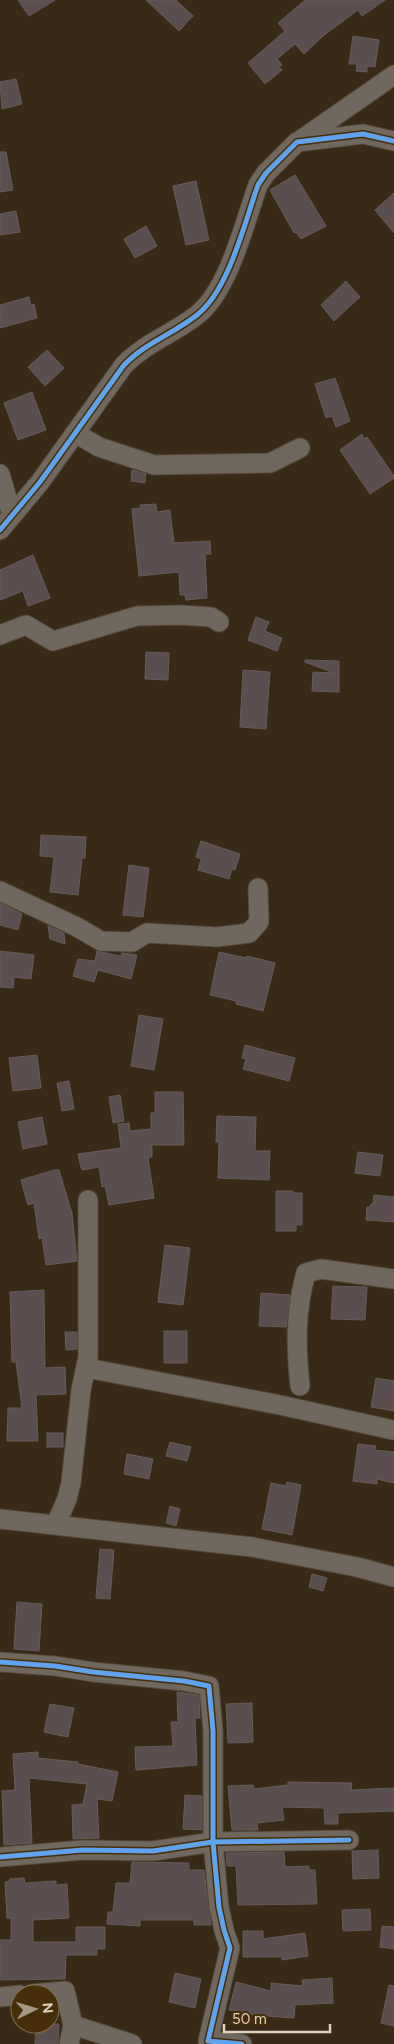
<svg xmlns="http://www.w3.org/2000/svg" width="394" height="2044" font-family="Figtree,sans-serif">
  <rect width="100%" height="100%" fill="#382a16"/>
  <g fill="#5b4e4f" stroke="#665b59">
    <path d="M18 0H55L29 16Z"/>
    <path d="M146 0H176L193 16 179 31Z"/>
    <path d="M305 0H385L362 16 358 10 323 36 304 54 295 44 277 59 282 65 279 67 282 70 265 84 248 63 285 31 278 23Z"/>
    <path d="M353 36 379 40 375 67 367 66V72L356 71 357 64H349Z"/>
    <path d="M16 79 22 104 2 109 0 82Z"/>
    <path d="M0 152H6L13 190 0 192Z"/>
    <path d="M295 175 326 226 301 239 296 232 294 233 270 190Z"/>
    <path d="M196 181 209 240 186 245 173 186Z"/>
    <path d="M394 193V233L375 210Z"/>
    <path d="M16 211 20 232 0 235V214Z"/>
    <path d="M146 226 157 246 135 258 124 239Z"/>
    <path d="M346 281 360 297 334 321 321 305Z"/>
    <path d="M29 297 31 305 34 304 37 318 0 328V305Z"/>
    <path d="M47 350 64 368 45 386 28 367Z"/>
    <path d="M335 378 350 421 336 427 332 416 326 418 315 384Z"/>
    <path d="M32 392 46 430 18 440 4 403Z"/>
    <path d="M362 434 364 439 367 437 394 476V478L370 494 340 450Z"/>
    <path d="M132 470 146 474 145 483 131 481Z"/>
    <path d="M156 504 157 512 170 510 174 543 210 541 211 554H205L207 598 186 600 185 595H180L179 572 139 576 132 509 141 508 140 505Z"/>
    <path d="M33 555 50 598 28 606 23 591 0 600V570Z"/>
    <path d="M256 617 269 622 265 631 282 638 277 651 248 640Z"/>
    <path d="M146 652 169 653 168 680 145 679Z"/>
    <path d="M305 660 339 661V692L312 691 313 672 334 673 305 662Z"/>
    <path d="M243 670 270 672 266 729 240 727Z"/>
    <path d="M41 835 86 837 85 858H82L78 895 50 892 54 857 40 856Z"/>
    <path d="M201 841 240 854 235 870 232 869 229 879 198 870 201 859 196 857Z"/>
    <path d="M129 865 149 868 143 917 123 915Z"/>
    <path d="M0 903 22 914 18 930 0 925Z"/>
    <path d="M48 926 64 933 65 944 50 939Z"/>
    <path d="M0 951 34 955 31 979 14 977 13 988 0 987Z"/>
    <path d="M97 951 115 955 121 956 122 953 137 955 131 979 98 970 94 982 73 976 78 959 95 961Z"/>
    <path d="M219 952 247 958V956L275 963 263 1011 236 1004V1001L210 995Z"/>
    <path d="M139 1015 163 1019 154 1070 131 1066Z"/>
    <path d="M245 1045 295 1058 289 1081 243 1069 246 1059 242 1058Z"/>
    <path d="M37 1055 41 1088 13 1091 9 1058Z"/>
    <path d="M69 1081 74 1109 62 1111 57 1083Z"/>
    <path d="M155 1092H183L184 1145H152V1157H148L154 1198 109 1205 105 1186 102 1187 99 1167 83 1170 81 1168 78 1154 121 1148 118 1124 129 1123 130 1131 151 1129V1113H155Z"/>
    <path d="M120 1095 124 1121 113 1123 109 1097Z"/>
    <path d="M217 1116 256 1117 255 1151H270L269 1180 218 1178 219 1142H216Z"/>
    <path d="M42 1117 47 1144 23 1149 18 1122Z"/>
    <path d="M358 1152 383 1155 380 1176 355 1173Z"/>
    <path d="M54 1170H59L72 1213 77 1261 46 1265 42 1238 39 1239 34 1203 28 1205 21 1180Z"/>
    <path d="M276 1191H293V1193H302V1225H296V1231H276Z"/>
    <path d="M374 1195 394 1197V1222L366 1220 367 1207H370L371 1204H373Z"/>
    <path d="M165 1245 190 1248 183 1305 158 1302Z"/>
    <path d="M333 1286 367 1287 365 1320 331 1319Z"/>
    <path d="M44 1290 45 1368 65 1367 66 1394 36 1395 38 1441H7L8 1408H22L16 1362H12L10 1292Z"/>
    <path d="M261 1293 290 1295 286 1327 259 1326Z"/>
    <rect x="164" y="1331" width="23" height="32"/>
    <path d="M65 1332H77V1349L66 1350Z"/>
    <path d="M376 1378 394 1381V1411L371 1407Z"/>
    <rect x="47" y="1433" width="16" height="14"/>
    <path d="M170 1442 191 1447 187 1461 166 1456Z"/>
    <path d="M358 1444 376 1446 375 1450 394 1452V1483L377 1479V1484L353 1481Z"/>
    <path d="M127 1454 153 1459 149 1479 124 1474Z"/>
    <path d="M287 1482 301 1485 292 1535 262 1529 271 1483 286 1486Z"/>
    <path d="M170 1506 180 1509 176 1526 166 1523Z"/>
    <path d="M100 1549 114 1550 110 1599 96 1598Z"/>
    <path d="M312 1574 327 1578 323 1591 309 1587Z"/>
    <path d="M17 1602 42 1604 39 1651 14 1649Z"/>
    <path d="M177 1692 199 1695 200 1718H195L197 1765 136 1770 135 1747 173 1746 171 1722H178Z"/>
    <path d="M252 1703 253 1742 228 1743 226 1704Z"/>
    <path d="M50 1704 74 1708 68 1737 44 1732Z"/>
    <path d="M38 1752V1758L78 1762V1764L118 1772 112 1801 97 1799 99 1838 73 1839 72 1805 83 1804 87 1784 29 1778 32 1843 4 1845 2 1791 15 1790 13 1754Z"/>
    <path d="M288 1782 352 1783 351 1790 394 1788V1811L338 1813V1824H325L324 1808 282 1807 284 1820 257 1823 258 1830H232L228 1786 253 1785 254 1789 288 1785Z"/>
    <path d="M185 1795 202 1796V1830L183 1829Z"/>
    <path d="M378 1850 379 1878 353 1879 352 1851Z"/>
    <path d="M284 1852 285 1867 309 1866V1870H315L317 1904 238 1905 236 1866H227L226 1853Z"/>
    <path d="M132 1862 189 1863V1870H204L211 1925H194V1920H140V1926L107 1924 108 1912H113L116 1883H130Z"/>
    <path d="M24 1878 25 1883 56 1881V1885L67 1884 69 1918 33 1920V1942H76V1927H105V1949H97V1955H66L65 1979 0 1980V1940H11V1918H7L5 1882 10 1881V1879Z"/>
    <path d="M370 1909 371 1930 343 1931 342 1910Z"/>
    <path d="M382 1926 394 1927V1949L380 1947Z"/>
    <path d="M243 1931H263V1939L305 1933 308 1956 282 1960V1957H243Z"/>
    <path d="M175 1973 201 1979 195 2008 169 2002Z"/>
    <path d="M332 1978 333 2003 295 2005 294 2018 253 2015 229 2010 236 1982 271 1991V1983L303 1986 302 1980Z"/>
    <path d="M389 1985 394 1986V2026L381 2023Z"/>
    <path d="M36 2024H59L58 2044H35Z"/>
  </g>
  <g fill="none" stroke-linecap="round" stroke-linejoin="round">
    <defs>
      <g id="minor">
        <path d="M302 139 394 75"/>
        <path d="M75 433 99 447 154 465 270 463 300 448"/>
        <path d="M0 474 12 515"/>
        <path d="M0 530 40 482 124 365C145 343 173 334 197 315 229 290 244 224 258 185L266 173 297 142 363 134 394 141"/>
        <path d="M0 635 26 625 53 641 137 616 181 615 211 617 219 622"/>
        <path d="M0 891 77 927 101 941 132 942 147 933 217 937 249 933 259 922 258 888"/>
        <path d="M87 1368 280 1405 393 1430"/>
        <path d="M300 1386C296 1348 295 1310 306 1273L321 1269 394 1279"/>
        <path d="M0 1519 252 1547 357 1567 394 1577"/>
        <path d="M56 1524 67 1499 71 1483 81 1390 88 1357V1200"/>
        <path d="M0 1662 55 1666 93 1672 184 1681 209 1686 213 1731V1842L349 1840"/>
        <path d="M0 1857 83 1850 153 1851 213 1842 219 1907 224 1930 230 1948 208 2041 242 2044"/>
        <path d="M32 1994 65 1991 73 2025 69 2044"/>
        <path d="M0 1997 20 1995"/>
        <path d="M73 2025 132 2044"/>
      </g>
    </defs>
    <use href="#minor" stroke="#544737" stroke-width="21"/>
    <use href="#minor" stroke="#70685e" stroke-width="19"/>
    <defs>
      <g id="cycleway">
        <path d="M0 530 40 482 124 365C145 343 173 334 197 315 229 290 244 224 258 185L266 173 297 142 363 134 394 141"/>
        <path d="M0 1662 55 1666 93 1672 184 1681 209 1686 213 1731V1842L349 1840"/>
        <path d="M0 1857 83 1850 153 1851 213 1842 219 1907 224 1930 230 1948 208 2041 242 2044"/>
      </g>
    </defs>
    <use href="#cycleway" stroke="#462e08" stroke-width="8"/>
    <use href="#cycleway" stroke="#60a3ed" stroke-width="5"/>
  </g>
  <g transform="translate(35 2009) rotate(85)"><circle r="24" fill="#462e08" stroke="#846f51"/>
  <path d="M0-4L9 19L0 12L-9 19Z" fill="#a59783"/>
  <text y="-8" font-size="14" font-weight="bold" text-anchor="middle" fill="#e0d1be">N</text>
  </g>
  <path d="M224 2024v8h106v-8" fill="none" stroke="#e0d1be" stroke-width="2.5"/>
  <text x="232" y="2024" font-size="15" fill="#e0d1be" stroke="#462e08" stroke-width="4" paint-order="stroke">50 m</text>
</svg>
